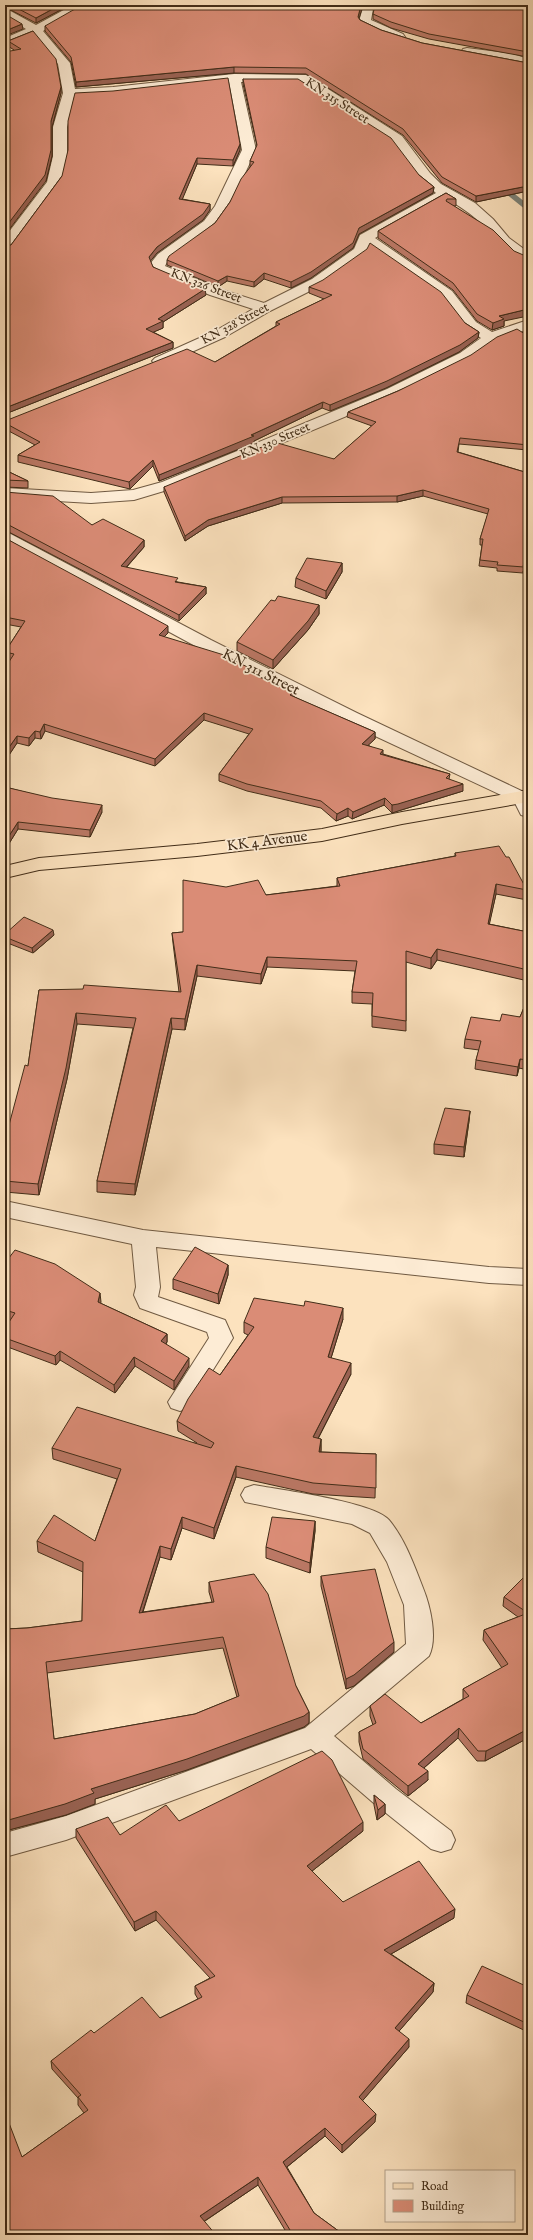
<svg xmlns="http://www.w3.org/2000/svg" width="533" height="2240" font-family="'IM FELL English',serif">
  <rect width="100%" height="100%" fill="#fce2be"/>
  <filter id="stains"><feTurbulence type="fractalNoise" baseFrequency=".005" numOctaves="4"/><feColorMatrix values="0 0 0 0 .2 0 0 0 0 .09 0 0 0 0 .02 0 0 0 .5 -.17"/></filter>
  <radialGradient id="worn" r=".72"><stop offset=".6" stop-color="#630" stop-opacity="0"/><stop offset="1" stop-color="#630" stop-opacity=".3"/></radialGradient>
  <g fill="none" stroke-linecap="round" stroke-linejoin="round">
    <path stroke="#7c837a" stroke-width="5.5" d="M503 188 528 208"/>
    <defs>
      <g id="minor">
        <path d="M73 5H88L43 31 70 63 75 89 113 87 234 74 306 75 402 136 430 173 441 184 475 203 493 219 509 238 528 252V263C508 258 496 237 481 223 470 213 459 206 446 198L375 238 452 291 476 322 492 332 528 320V329L496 341 470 359 397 395 174 488 134 500 91 503 5 498V488L91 493 133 490 162 482 387 389 460 353 481 338 466 328 442 297 369 247 366 254 322 285 270 311 225 337 165 364H155L152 361 155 358 215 331 253 309 210 295 154 272 150 264 158 254 204 221 215 206 242 150 229 82 113 95 74 97 67 127V156L61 182 10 250 5 251V237L47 182 53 156V127L63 93 58 64 34 35 5 46V38L26 29 5 17V8L36 25ZM241 82H298L392 142 420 179 436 193 360 235 354 249 312 279 264 303 220 289 165 266 168 260 214 227 229 207 256 150Z"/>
        <path d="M364 5H376L373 9 371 20 403 34 405 37 403 40C392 43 366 31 359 21Z"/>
        <path d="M467 48 513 54 528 59V67L511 62 463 55 461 52 463 49Z"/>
        <path d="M5 531 211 640 357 713 528 794V817L521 815 514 801 343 721 199 648 5 543Z"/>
        <path d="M5 1201 143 1230 489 1267 528 1269V1285L489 1283 156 1247 160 1287 158 1297 225 1320 233 1338 189 1408 180 1411 171 1408 168 1402 209 1338 207 1332 140 1308 134 1295 136 1287 132 1244 5 1217Z"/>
        <path d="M254 1485C280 1490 374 1502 389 1520 405 1539 414 1565 423 1588 430 1605 438 1638 429 1656L334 1736 396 1789 451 1831 455 1840 451 1849 441 1852 431 1849 376 1805 311 1749 66 1840 5 1857V1833L66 1816 305 1728 406 1644 404 1605 387 1562 370 1533 352 1524 245 1502 241 1495 245 1488Z"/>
      </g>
      <path id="major" d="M528 790V802L402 824 322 841 197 856 39 870 5 878V866L39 858 197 844 322 829 402 812Z"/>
    </defs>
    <use href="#minor" stroke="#705a42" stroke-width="2"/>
    <use href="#major" stroke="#422d18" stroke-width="2"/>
    <use href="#minor" fill="#fdecd5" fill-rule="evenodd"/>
    <use href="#major" fill="#fce2be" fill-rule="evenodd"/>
  </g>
  <g fill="#bb7865" stroke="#422d18" fill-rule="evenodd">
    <path d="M5 5H70L36 23 5 7Z"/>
    <path d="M528 5V57L429 39 391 28 373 19V14Z"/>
    <path d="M359 18 360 20 381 30 422 43 528 63V191L476 202 442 183 403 135 306 74 234 73 76 87 71 62 45 31V26Z"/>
    <path d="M33 31 61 87V93L52 127V156L46 181 14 50 8 46V41Z"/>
    <path d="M243 79 419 175 434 187 433 193 359 234 353 248 311 278 291 288 264 279 254 287 227 281 218 287 167 265V260L215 223 230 202 250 167V161L257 146 243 84Z"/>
    <path d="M240 144V150L233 166 197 164 182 199 210 204V210L203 220 157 253 150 261 153 267 206 295 163 322V328L153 332 173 342V348L5 414V246L11 245 62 176Z"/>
    <path d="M446 193 456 199V206H453L504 321V326L492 330 477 321 453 290 378 238V231Z"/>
    <path d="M309 287 465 323 479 332 478 338 459 352 386 388 330 411 322 408 254 441V443L159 481 153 466 130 489 18 462V455L35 445 5 429V421L215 362 276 326V322L324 299 309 293Z"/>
    <path d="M528 336V450L459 444 458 452 528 473V571H523V573L497 571V568L479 566 482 545H480V539L488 514 423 496 397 502 282 503 208 526 185 541 164 492V487L334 459 372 426 347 417 348 412Z"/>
    <path d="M5 470 28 481V488L5 487Z"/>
    <path d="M5 492 92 525 144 540V547L126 568 178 582 206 587V594L179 621 5 530Z"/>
    <path d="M5 538 168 633 164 637 294 691V697L375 732V739L368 745 383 754 450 774 449 779 463 791 398 811 392 813 384 805 352 819 348 816 336 821 321 808 247 791 219 781V774L249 734 204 720 155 766 45 731 41 739 35 738 29 746 17 743 5 761V668L10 661 5 660V652L21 627 5 624Z"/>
    <path d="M342 563V572L326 599 295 587 296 578Z"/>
    <path d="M275 601 319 605V614L308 630 273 669 237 651V642Z"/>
    <path d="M5 787 102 812 90 837 18 829 5 850Z"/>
    <path d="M455 853 506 857 527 890V900L496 894 489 924 528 932V981L437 960 431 969 406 962V1031L372 1027V1004L352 1003V992L355 971 267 967 261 984 197 976 185 1030 172 1029 135 1195 97 1192V1181L133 1028 77 1024 67 1079 39 1195 5 1192V1140L28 1066 39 990 179 992 173 943 172 933 183 932 266 895 337 886V878L455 856Z"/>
    <path d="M5 934 54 935 33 953 5 942Z"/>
    <path d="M528 998V1070L519 1068 517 1076 475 1069 476 1060 479 1050 464 1048 465 1039 500 1021 520 1017Z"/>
    <path d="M470 1111 469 1121 464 1157 434 1154V1144Z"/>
    <path d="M5 1263 100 1303 167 1334V1342L166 1344 189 1366 174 1390 135 1366 115 1393 60 1360 56 1365 5 1346V1328L10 1320 5 1318Z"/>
    <path d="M228 1265V1275L219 1304 173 1289V1279Z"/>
    <path d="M343 1319 331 1358 351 1374 318 1439H321V1452L376 1454 375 1498 313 1494 236 1477 214 1539 182 1528 171 1560 160 1557 143 1612 212 1602 209 1592V1582L296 1686 309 1712V1723L304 1727 187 1770 95 1799V1804L66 1815 5 1831V1629L27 1628 82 1621 83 1572 38 1552 37 1541H95L117 1479 53 1459 52 1448 197 1443 178 1431 177 1421 220 1375 248 1335 244 1333V1322ZM223 1648 237 1697 195 1714 54 1739 47 1673Z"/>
    <path d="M315 1521V1531L310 1573 266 1558V1547Z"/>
    <path d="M528 1573V1738L485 1761H477L458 1738 424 1768 428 1780 408 1796 363 1759 359 1742V1732L373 1725 370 1716V1706L421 1723 463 1699V1689L502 1668 483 1640 484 1630 518 1617 503 1606 504 1597Z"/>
    <path d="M321 1576 394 1652 354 1686 346 1689 321 1586Z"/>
    <path d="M374 1795 385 1804V1814L377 1820 374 1805Z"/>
    <path d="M179 1821 363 1831 312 1871 343 1902 454 1918 391 1954 434 1983 433 1992 399 2031 409 2047 362 2101 375 2122 342 2153 325 2136 287 2167 314 2213 344 2235H288L258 2185 205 2221 22 2157 84 2113 78 2105V2098L52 2069 51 2061 94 2033 160 2018 198 1999 195 1994V1986L210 1978 156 1920 135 1931 76 1838V1829L120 1835Z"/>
    <path d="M528 1987V2032L466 2003 467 1995Z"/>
  </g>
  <g fill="#996253" stroke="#422d18">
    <path d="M60 5H70L36 23V18Z"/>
    <path d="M361 5H363L358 22V17Z"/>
    <path d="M22 24 23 29 5 36V31Z"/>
    <path d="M234 67V73L76 87V82Z"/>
    <path d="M61 87V93L52 127V156L46 181 5 235V228L51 121Z"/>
    <path d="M240 144V150L233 166V160Z"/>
    <path d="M197 158V164L180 205 179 199Z"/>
    <path d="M528 186V191L476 202V196Z"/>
    <path d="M434 187 433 193 359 234 353 248 311 278 291 288V282L359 228Z"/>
    <path d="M210 204V210L203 220 157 253 149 263V257L157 247Z"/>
    <path d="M264 273V279L254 287V282Z"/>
    <path d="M227 276V281L218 287V281Z"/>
    <path d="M205 289 206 295 163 322V328L147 335 146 329 158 319Z"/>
    <path d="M528 309V316L504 321V326L492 330 493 323 499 316Z"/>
    <path d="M479 332 478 338 459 352 386 388 330 411V405Z"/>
    <path d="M173 342V348L5 414V408Z"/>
    <path d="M323 402 322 408 254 441V443L159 481V475L251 435Z"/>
    <path d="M153 460V466L130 489 129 482Z"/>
    <path d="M423 490V496L397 502V496Z"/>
    <path d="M282 497V503L208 526 185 541V536L208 520Z"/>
    <path d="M144 540V547L121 573V566Z"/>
    <path d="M342 563V572L326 599V591Z"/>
    <path d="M206 587V594L179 621V615Z"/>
    <path d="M319 605V614L308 630 273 669V660Z"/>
    <path d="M168 626V633L159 642V635Z"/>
    <path d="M294 691V698L290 695Z"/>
    <path d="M204 713V720L155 766V759Z"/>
    <path d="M44 724 45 731 41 739 40 732Z"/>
    <path d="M35 731V738L29 746V738Z"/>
    <path d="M375 732V739L362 751V744Z"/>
    <path d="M17 736V743L5 761V753Z"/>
    <path d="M383 750V757L380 754Z"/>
    <path d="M463 784V791L398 811 392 813V805Z"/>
    <path d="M385 798 384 805 352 819 353 812Z"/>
    <path d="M102 805V812L90 837V830Z"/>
    <path d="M348 808V816L336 821 337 814Z"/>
    <path d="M18 822V829L5 850V842Z"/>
    <path d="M496 884V894L487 935 488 924Z"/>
    <path d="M53 930 54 935 33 953 32 948Z"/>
    <path d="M437 949V960L431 969V958Z"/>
    <path d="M267 957V967L261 984V974Z"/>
    <path d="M197 965V976L185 1030V1019Z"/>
    <path d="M76 1013 77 1024 67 1079 39 1195 38 1184Z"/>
    <path d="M171 1018 172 1029 135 1195V1184Z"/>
    <path d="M520 1059 519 1068 517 1076 518 1067Z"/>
    <path d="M470 1111 469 1121 464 1157V1147Z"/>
    <path d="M228 1265V1275L219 1304 218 1294Z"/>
    <path d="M100 1293 101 1302 99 1310 98 1302Z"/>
    <path d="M343 1308V1319L328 1368V1357Z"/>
    <path d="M167 1334V1342L161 1349V1341Z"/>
    <path d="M60 1351V1360L56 1365 55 1356Z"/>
    <path d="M134 1357 135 1366 115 1393 114 1385Z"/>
    <path d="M189 1358V1366L174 1390V1381Z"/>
    <path d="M351 1363V1374L313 1448V1437Z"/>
    <path d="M321 1439V1450L319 1463V1452Z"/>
    <path d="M236 1466V1477L214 1539V1528Z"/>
    <path d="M182 1517V1528L171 1560V1549Z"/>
    <path d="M315 1521V1531L310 1573V1563Z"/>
    <path d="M160 1546V1557L139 1623V1613Z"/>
    <path d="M394 1642V1652L354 1686 346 1689V1679Z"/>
    <path d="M309 1712V1723L304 1727 187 1770 95 1799V1804L66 1815 5 1831V1821L91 1789Z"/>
    <path d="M459 1728 458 1738 418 1773V1764Z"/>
    <path d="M528 1729V1738L485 1761 486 1751Z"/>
    <path d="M428 1771V1780L408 1796V1786Z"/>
    <path d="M385 1804V1814L377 1820 378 1810Z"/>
    <path d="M363 1822V1831L307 1875V1866Z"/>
    <path d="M455 1909 454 1918 384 1958V1950Z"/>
    <path d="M156 1911V1920L135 1931 134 1922Z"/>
    <path d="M434 1983 433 1992 394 2037 395 2028Z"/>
    <path d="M409 2039V2047L358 2106 359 2097Z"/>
    <path d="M376 2114 375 2122 342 2153V2145Z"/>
    <path d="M325 2128V2136L283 2170V2162Z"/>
    <path d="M258 2177V2185L200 2224V2216Z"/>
  </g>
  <g fill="#da8c76" stroke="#422d18" fill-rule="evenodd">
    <path d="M11 5H60L36 18Z"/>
    <path d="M82 5H361L358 17 360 20 381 30 422 43 528 63V186L476 196 442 177 403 129 306 68 234 67 76 82 71 57 45 26Z"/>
    <path d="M375 5H528V52L429 34 391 22 373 14Z"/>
    <path d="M5 14 22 24 5 31Z"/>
    <path d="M33 31 56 59 61 87 51 121V150L45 175 5 228V52L21 49 8 41Z"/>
    <path d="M228 78 240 144 233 160 197 158 179 199 210 204 203 214 157 247 149 257 153 267 205 289 158 319 163 321 146 329 173 342 5 408V246L11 245 62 176 68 150V121L75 93 113 91Z"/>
    <path d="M243 79H298L391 138 419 175 434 187 359 228 353 243 311 272 291 282 264 273 254 282 227 276 218 281 167 260 169 256 215 223 230 202 241 179 254 162 250 161 257 145Z"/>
    <path d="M446 193 456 199H447L446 201 493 230 514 251 528 257V309L499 316 504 319 493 323 477 314 453 283 378 231Z"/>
    <path d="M370 243 441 292 465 323 479 332 460 345 387 381 330 405 323 402 251 435 254 436 159 475 153 460 129 482 18 455 40 442 5 423V421L187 349 215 362 280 324 276 322 332 295 309 287 323 280 367 249Z"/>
    <path d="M517 329 528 336V445L460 438 457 452 528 473V565H523L524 567 497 565 498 562 480 560 483 539H480L489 509 423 490 397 496 282 497 208 520 185 536 164 487 274 442 334 459 376 422 348 412 398 391 471 355 497 337Z"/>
    <path d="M5 470 28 481 5 480Z"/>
    <path d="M5 492 53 496 92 525 103 519 144 540 121 566 178 578 175 582 206 587 179 615 5 523Z"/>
    <path d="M5 538 168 626 159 635 224 655 261 674 259 677 294 691 290 695 375 732 362 744 383 750 380 754 450 774 446 778 463 784 398 804 392 805 385 798 353 812 348 808 337 814 321 801 247 784 219 774 253 729 204 713 155 759 44 724 40 732 35 731 29 738 17 736 5 753V668L14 654 5 652 25 621 5 617Z"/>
    <path d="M307 558 342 563 326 591 296 578Z"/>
    <path d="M278 596 319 605 308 621 273 660 237 642 271 600 275 601Z"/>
    <path d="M5 787 52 798 102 805 90 830 18 822 5 842Z"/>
    <path d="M499 846 506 857H509L527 890 496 884 488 924 528 932V970L437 949 431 958 406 951V1021L372 1016 373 993 352 992 357 961 267 957 261 974 197 965 185 1019 171 1018 135 1184 97 1181 136 1018 76 1013 66 1068 38 1184 5 1181V1140L25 1065 28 1066 39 990 83 989 84 985 181 992 172 933 183 932V880L226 887 258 880 266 895 340 886 337 878 456 856 455 853Z"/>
    <path d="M24 917 53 930 32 948 5 937V934Z"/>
    <path d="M528 998V1060L520 1059 518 1067 476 1060 481 1041 465 1039 471 1017 500 1021 502 1014 520 1017Z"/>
    <path d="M445 1108 470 1111 464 1147 434 1144Z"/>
    <path d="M195 1247 228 1265 218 1294 173 1279Z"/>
    <path d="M15 1250 55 1264 100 1293 98 1302 167 1334 161 1341 189 1358 174 1381 134 1357 114 1385 60 1351 55 1356 5 1338V1328L15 1313 5 1310V1263Z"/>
    <path d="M254 1298 304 1306 305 1301 343 1308 328 1357 351 1363 313 1437 321 1439 319 1452 376 1454V1488L313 1483 236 1466 214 1528 182 1517 171 1549 160 1546 139 1613 214 1602 209 1582 254 1574 268 1594 296 1686 309 1712 304 1716 187 1759 91 1789 94 1793 65 1804 5 1821V1629L27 1628 82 1621 83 1562 37 1541 54 1515 95 1541 121 1469 52 1448 77 1407 211 1448 214 1443 177 1421 188 1399 209 1368 220 1375 254 1327 244 1322ZM223 1637 239 1696 195 1714 54 1739 46 1662Z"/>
    <path d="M272 1517 315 1521 310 1563 266 1547Z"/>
    <path d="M375 1569 394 1642 354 1675 346 1679 321 1576Z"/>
    <path d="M528 1573V1729L486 1751H478L459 1728 418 1764 428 1771 408 1786 363 1749 359 1732 376 1723 370 1706 385 1694 421 1723 469 1696 463 1689 508 1664 484 1630 528 1613 504 1597Z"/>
    <path d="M322 1751 332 1760 363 1822 307 1866 343 1902 419 1861 455 1909 384 1950 434 1983 395 2028 409 2039 359 2097 376 2114 342 2145 325 2128 283 2162 314 2213 344 2235H293L258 2177 200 2216 216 2235H5V2125L9 2123 22 2157 88 2110 78 2097 81 2095 51 2061 91 2030 94 2033 142 1997 160 2018 202 1997 195 1986 215 1976 156 1911 134 1922 76 1829 108 1817 120 1835 166 1805 179 1821Z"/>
    <path d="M374 1795 385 1804 378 1810Z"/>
    <path d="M482 1966 528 1987V2024L467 1995Z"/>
  </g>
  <g text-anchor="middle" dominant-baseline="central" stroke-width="3.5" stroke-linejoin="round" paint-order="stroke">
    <g font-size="13" fill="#422d18" stroke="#fdecd5">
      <text transform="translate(337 101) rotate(33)">KN 315 Street</text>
      <text transform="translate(206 286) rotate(21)">KN 326 Street</text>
      <text transform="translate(235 324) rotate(-28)">KN 328 Street</text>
      <text transform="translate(275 441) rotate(-23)">KN 330 Street</text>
    </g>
    <g font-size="15" fill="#422d18" stroke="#fdecd5">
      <text transform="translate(261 672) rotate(27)">KN 311 Street</text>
      <text transform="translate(267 841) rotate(-7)">KK 4 Avenue</text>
    </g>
  </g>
  <rect width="533" height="2240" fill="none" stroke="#fce2be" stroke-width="20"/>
  <rect x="6" y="6" width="521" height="2228" fill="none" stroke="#422d18" stroke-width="2"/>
  <rect x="10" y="10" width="513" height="2220" fill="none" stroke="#422d18"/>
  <rect x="385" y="2170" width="130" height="52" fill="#fdecd5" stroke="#b2a089"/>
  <rect x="393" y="2183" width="20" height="6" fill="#fce2be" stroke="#b2a089"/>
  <text x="421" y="2190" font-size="12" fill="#422d18">Road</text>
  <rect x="393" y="2200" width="20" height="12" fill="#da8c76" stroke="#b2a089"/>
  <text x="421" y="2210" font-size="12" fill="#422d18">Building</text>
  <rect width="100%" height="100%" filter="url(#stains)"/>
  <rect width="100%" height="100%" fill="url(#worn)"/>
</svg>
